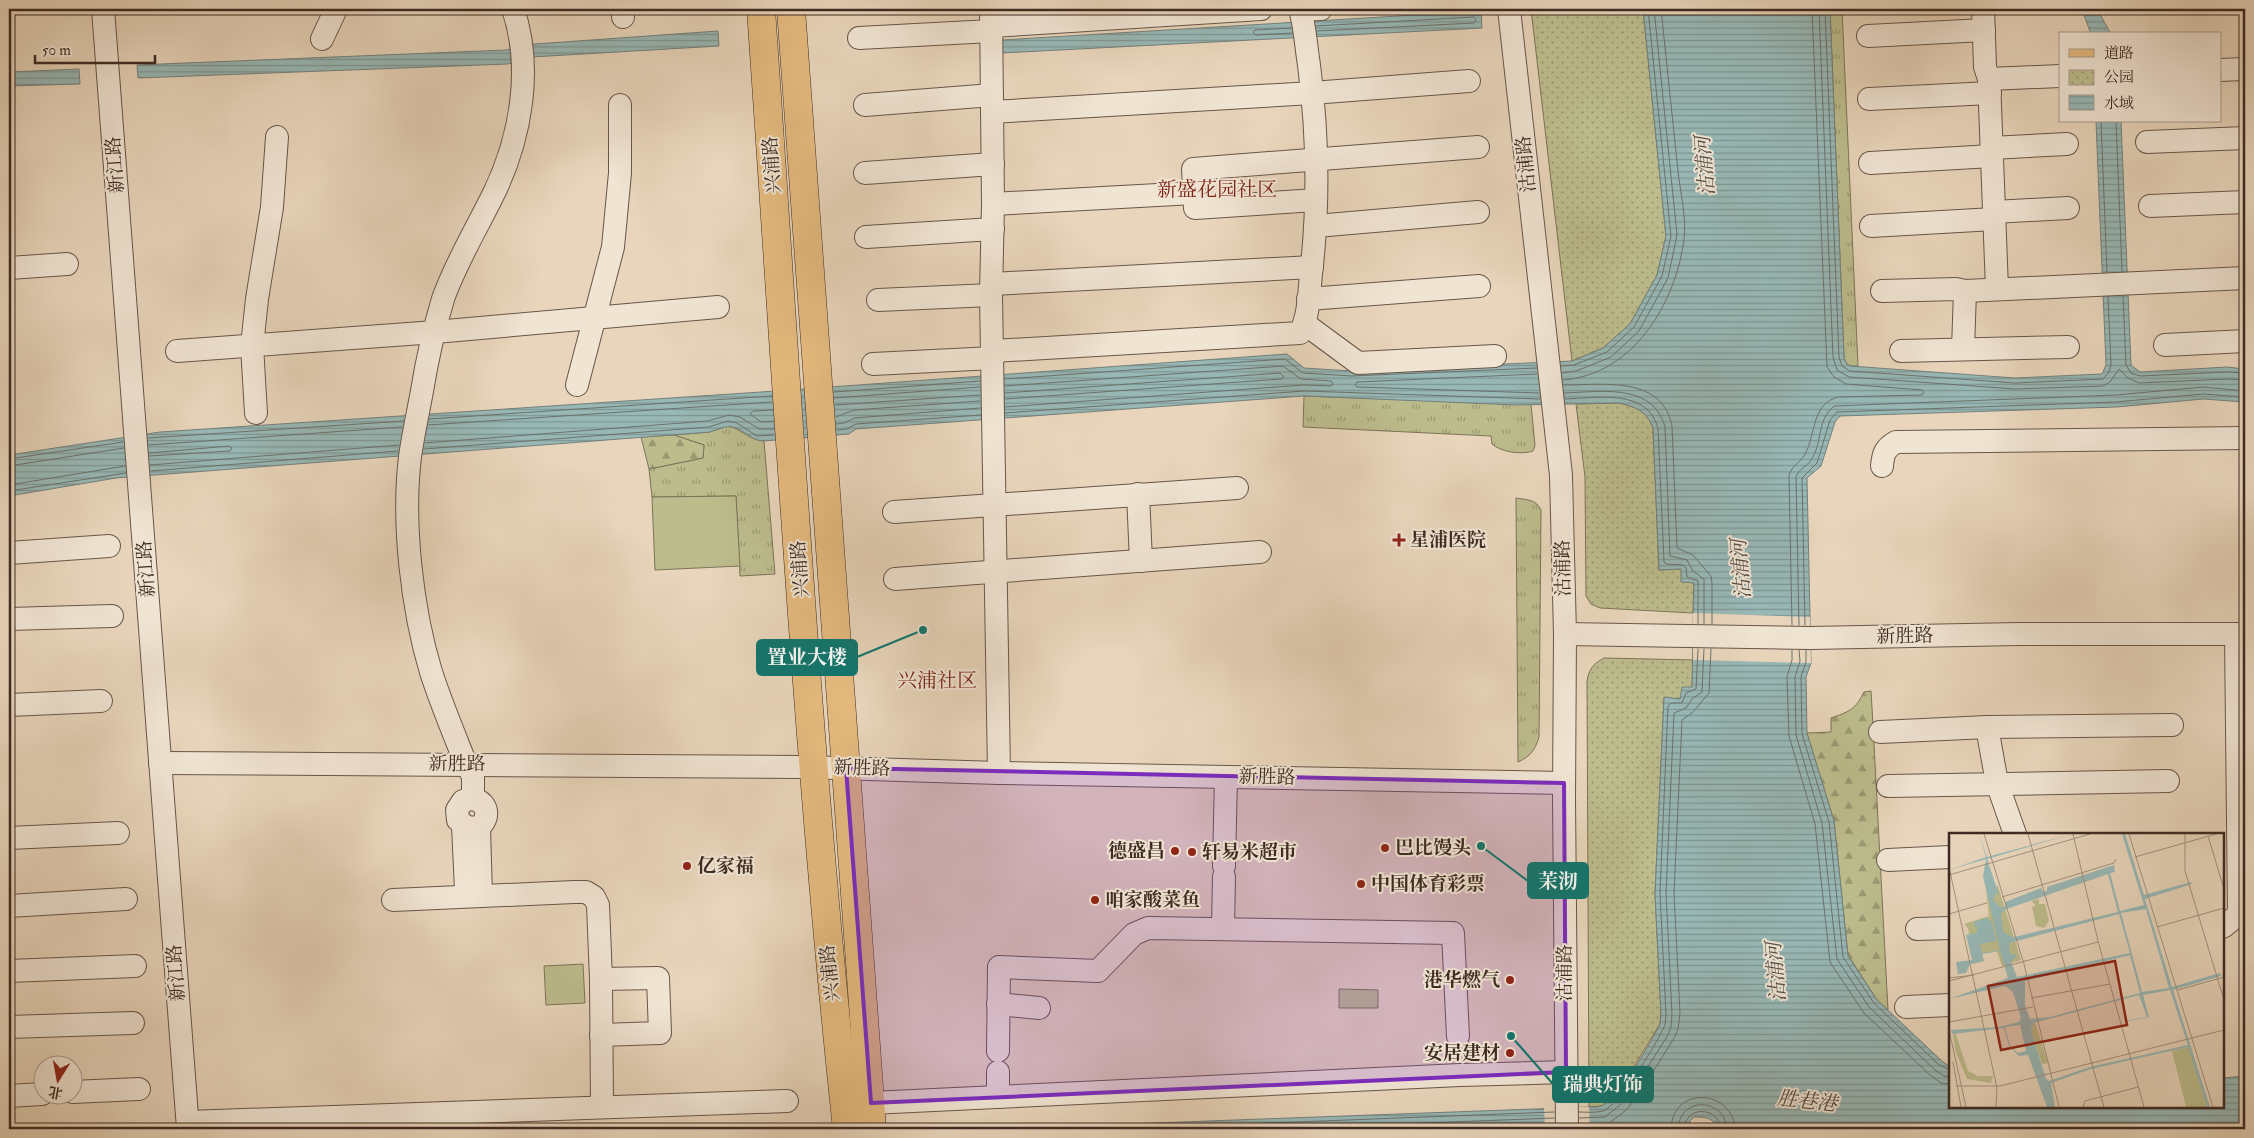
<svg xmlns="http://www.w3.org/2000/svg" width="2254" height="1138" font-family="'IM FELL Double Pica','Noto Serif SC',serif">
  <defs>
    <pattern id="grass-tufts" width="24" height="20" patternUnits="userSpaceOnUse" patternTransform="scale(1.25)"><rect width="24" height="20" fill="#bcbc8c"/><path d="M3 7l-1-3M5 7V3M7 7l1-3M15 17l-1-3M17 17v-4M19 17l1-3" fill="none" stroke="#9a9972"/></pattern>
    <pattern id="forest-firs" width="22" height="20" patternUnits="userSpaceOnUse" patternTransform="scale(1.25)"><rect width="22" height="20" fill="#bcbc8c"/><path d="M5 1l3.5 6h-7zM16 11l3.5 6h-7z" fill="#9a9972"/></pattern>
    <pattern id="park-dots" width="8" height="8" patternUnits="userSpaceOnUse" patternTransform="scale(1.25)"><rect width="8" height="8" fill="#bcbc8c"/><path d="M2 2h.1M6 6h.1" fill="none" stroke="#9a9972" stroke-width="1.8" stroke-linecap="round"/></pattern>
    <pattern id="water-rules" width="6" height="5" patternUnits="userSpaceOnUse" patternTransform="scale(1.25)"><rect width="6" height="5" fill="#98b8b6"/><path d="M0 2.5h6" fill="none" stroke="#7d9694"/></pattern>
  </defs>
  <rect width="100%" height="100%" fill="#e8d5bb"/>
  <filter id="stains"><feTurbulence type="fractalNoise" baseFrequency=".004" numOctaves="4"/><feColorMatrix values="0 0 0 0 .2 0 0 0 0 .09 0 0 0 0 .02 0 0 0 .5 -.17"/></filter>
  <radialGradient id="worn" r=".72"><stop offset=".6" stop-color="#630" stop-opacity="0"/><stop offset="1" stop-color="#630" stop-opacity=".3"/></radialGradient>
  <g fill="url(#grass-tufts)" stroke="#7d7458">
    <path d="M1830 9H1842L1858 366C1850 366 1846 366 1844 357Z"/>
    <path d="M1304 396 1531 404 1535 446 1533 451C1521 455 1501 452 1492 444L1491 436 1303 427Z"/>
    <path d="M727 426C741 428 750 441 764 441L775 574 740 576 736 496 652 497 649 469 703 458 704 445 674 435 710 432Z"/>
    <path d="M1516 498C1527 500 1536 499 1541 510L1539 737C1535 750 1531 756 1518 762Z"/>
  </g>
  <g fill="url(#forest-firs)" stroke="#7d7458">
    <path d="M674 435 704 445 703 458 649 469 641 437Z"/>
    <path d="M1871 691 1873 725 1888 1010 1877 1000 1848 955 1834 821 1807 733 1831 732V718C1849 712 1856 709 1864 692Z"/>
  </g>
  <g fill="url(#park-dots)" stroke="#7d7458">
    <path d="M1531 9H1643L1666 236 1657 275 1630 324 1603 348 1572 361Z"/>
    <path d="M1619 403C1636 407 1647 411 1653 428L1659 570 1682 569 1694 583 1693 613 1600 608 1591 604 1586 596 1585 477 1576 404Z"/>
    <path d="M1604 658 1693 660 1692 688 1680 699 1664 698 1655 894 1661 1014 1660 1024 1622 1086 1602 1106 1589 1107 1587 681C1589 669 1593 664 1604 658Z"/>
  </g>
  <g fill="#bcbc8c" stroke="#7d7458">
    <path d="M736 496 740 566 655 570 652 497Z"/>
    <path d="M583 964 585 1003 546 1005 544 966Z"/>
    <path d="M1339 989 1378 990V1008H1339Z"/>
  </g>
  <g fill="url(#water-rules)" stroke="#74807b">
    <path d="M1643 9H1830L1844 357 1846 363 1850 366 2015 378 2102 374 2106 365 2096 121H2121L2131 365 2140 372 2227 367 2245 369V402L2203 399 2117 407 1840 416 1835 422 1821 466 1807 478 1811 663 1806 677 1807 733 1834 821 1848 956 1877 1000 1942 1061 1950 1067V1107H2223V1078L2245 1076V1129H1716C1714 1117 1705 1117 1694 1117L1690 1121 1689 1129H990L1589 1107C1593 1107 1598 1107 1601 1106 1617 1101 1652 1041 1660 1024L1661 1014 1655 894 1664 697 1680 699 1682 687H1692L1694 583 1681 582V569L1659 570 1653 428C1647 411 1636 407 1619 403L1516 405 1304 396 856 429 849 434 764 441C749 441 740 424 726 427 721 428 715 430 710 432L116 478 9 496V455L160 432 761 392 1287 354 1304 368 1352 371 1572 361 1603 348 1630 324 1657 275 1666 236Z"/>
    <path d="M2078 9H2097L2111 34H2091L2084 15Z"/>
    <path d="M1481 11 1482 28 1002 53V40Z"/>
    <path d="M718 31 719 46 532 57 508 64 138 78 137 65 506 50 535 44Z"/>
    <path d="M79 69 80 84 9 86V72Z"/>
  </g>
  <g fill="#e8d5bb">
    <path d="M1693 613 1810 617 1811 663 1693 660Z"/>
    <path d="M1544 1107H1589L1590 1129H1545Z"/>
  </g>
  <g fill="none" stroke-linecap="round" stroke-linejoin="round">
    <g stroke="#6b726c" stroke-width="1">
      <path d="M1819 9 1833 357 1837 370 1849 377 2015 389 2103 386 2110 382 2119 369 2128 378 2139 383 2227 379 2245 380"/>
      <path d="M1825 9 1839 357 1842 366 1850 371 2015 383 2103 379 2109 372 2111 365 2108 297"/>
      <path d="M1316 26 1474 17 1476 19 1474 23 1317 31"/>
      <path d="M1291 28 1255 30 1253 32 1256 35 1292 33"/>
      <path d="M2101 121 2107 272"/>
      <path d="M2116 121 2122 271"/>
      <path d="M2123 296 2126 365 2131 373 2140 376 2227 372 2245 373"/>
      <path d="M1561 366 1574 365 1607 352 1634 327 1662 276 1671 236 1648 9"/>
      <path d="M1562 373 1576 371 1611 357 1639 331 1668 278 1677 235 1654 9"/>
      <path d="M1537 374 1357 382 1355 385 1357 387 1539 393"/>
      <path d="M1005 379 1285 359 1303 373 1352 376 1537 368"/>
      <path d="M1563 380C1633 375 1676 303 1684 239 1687 220 1680 191 1678 171 1672 117 1667 63 1661 9"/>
      <path d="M1564 385C1602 385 1662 375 1672 426L1677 548 1693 555 1711 576 1712 583V624"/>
      <path d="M1005 386 1283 366 1301 379 1331 381 1333 384 1331 386 1303 385 1005 407"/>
      <path d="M834 392 980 381"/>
      <path d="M1005 393 1280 373 1284 377 1281 379 1005 399"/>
      <path d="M1564 393C1599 392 1653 382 1665 427L1670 556 1687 560 1693 571 1704 579V624"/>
      <path d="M834 398 980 387"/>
      <path d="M1565 399C1597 398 1647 388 1658 428L1664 562 1666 564 1683 565 1686 568 1687 577 1698 581V624"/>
      <path d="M835 405 980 395"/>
      <path d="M773 410 753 411 750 414 761 422 774 421"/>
      <path d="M1005 413 1304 391 1540 399"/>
      <path d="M836 417 854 410 980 401"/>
      <path d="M429 419 772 396"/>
      <path d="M836 424 844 423 855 418 980 408"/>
      <path d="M428 425 772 402"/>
      <path d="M837 430 847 429 856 424 981 415"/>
      <path d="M148 438 404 421"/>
      <path d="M425 443 707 421 729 415 740 417 759 429H774"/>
      <path d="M149 445 402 427"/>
      <path d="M424 449 709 427 728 421 737 423 757 436 774 435"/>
      <path d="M149 453 229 446 232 448 230 451 149 456"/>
      <path d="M9 459 123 442"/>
      <path d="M150 465 399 445"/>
      <path d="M9 466 124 448"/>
      <path d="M151 471 398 451"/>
      <path d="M9 485 125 466"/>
      <path d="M9 491 126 473"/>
      <path d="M1792 625 1789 476C1791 465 1801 463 1805 454 1816 435 1811 404 1838 397L1922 395 1924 392 1922 390 1846 384 1834 377 1827 367 1812 9"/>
      <path d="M1799 625 1796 477C1799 468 1807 467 1811 460 1823 443 1816 421 1834 406L2116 395 2203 387 2245 391"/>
      <path d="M1805 625 1802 478 1817 463 1830 420 1837 412 2116 402 2203 394 2245 397"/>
      <path d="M1792 650V660L1787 677 1789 736 1815 824 1830 962 1864 1013 1930 1075 1941 1083 1950 1084"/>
      <path d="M1799 650 1800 661 1795 677 1796 735 1822 823 1837 959 1869 1007 1935 1070 1944 1076 1950 1077"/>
      <path d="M1806 650V662L1801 677 1802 734 1829 822 1843 957 1874 1003 1939 1065 1950 1070"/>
      <path d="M1579 1112C1586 1112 1596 1113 1603 1111 1620 1105 1657 1043 1665 1025L1666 1014 1660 893 1668 706 1671 703H1682L1686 693 1696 689 1698 649"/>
      <path d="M1579 1118 1605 1117 1620 1105 1632 1092 1668 1035 1671 1027 1672 1014 1666 893 1674 713 1686 708 1692 699 1702 692 1704 649"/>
      <path d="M1579 1126 1608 1124 1626 1110 1638 1096 1674 1038 1678 1029 1680 1013 1674 893 1682 720 1692 713 1709 693 1711 649"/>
      <path d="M1115 1129 1554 1112"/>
      <path d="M1272 1129 1554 1118"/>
      <path d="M1460 1129 1554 1126"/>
      <path d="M1671 1129C1672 1085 1733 1089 1735 1129"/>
      <path d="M1678 1129C1680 1095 1725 1098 1727 1129"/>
      <path d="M1684 1129C1686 1104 1719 1107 1721 1129"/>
    </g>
    <path stroke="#c6b39d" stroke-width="22" stroke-dasharray="22 11" stroke-linecap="butt" d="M1458 1036 1459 1057"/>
    <defs>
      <g id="minor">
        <path d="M103 9 188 1129"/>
        <path d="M622 9 623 17"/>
        <path d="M991 9 993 204 991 295 999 773"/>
        <path d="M1509 9 1561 475 1565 634 1564 799 1567 1129"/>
        <path d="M1983 9 1985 67 1989 79 1997 289"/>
        <path d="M1301 10 1321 9"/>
        <path d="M992 26 1261 9"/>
        <path d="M1868 36 1984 30"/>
        <path d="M859 38 991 31"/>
        <path d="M322 39 336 9"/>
        <path d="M2220 70 2245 69"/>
        <path d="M1989 79 2060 76"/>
        <path d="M1869 99 1990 93"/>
        <path d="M865 105 992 95"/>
        <path d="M992 112 1312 93 1469 81"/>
        <path d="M2147 142 2245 138"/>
        <path d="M1991 148 2067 144"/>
        <path d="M1870 163 1992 156"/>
        <path d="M865 173 993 164"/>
        <path d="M1316 200 1195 208 1193 169 1478 147"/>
        <path d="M993 204 1194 193"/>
        <path d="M2150 206 2245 202"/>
        <path d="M1994 212 2068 208"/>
        <path d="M1316 226 1478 212"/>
        <path d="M1871 226 1994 219"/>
        <path d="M866 237 993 229"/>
        <path d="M9 268 67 264"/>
        <path d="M992 284 1312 267"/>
        <path d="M1882 291 1956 289 1965 291 2245 278"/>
        <path d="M1308 299 1479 286"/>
        <path d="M878 300 991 295"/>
        <path d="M1305 324 1358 363 1495 356"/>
        <path d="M2165 345 2245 341"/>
        <path d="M1963 349 1965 291"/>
        <path d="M177 351 435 332 718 307"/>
        <path d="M993 351 1300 333C1309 316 1309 294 1311 274 1319 205 1318 135 1309 65 1306 46 1305 27 1300 9"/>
        <path d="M1901 351 2068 347"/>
        <path d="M873 364 993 358"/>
        <path d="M577 385 613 247 620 173V105"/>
        <path d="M256 413 252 346 257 299 272 207 277 137"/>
        <path d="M1882 466C1883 454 1885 448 1896 442L2245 438"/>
        <path d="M1138 494 1141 561"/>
        <path d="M894 512 1237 488"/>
        <path d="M9 553 109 546"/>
        <path d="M895 579 1260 552"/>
        <path d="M9 619 112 616"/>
        <path d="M1565 634 1810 638 2018 634H2245"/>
        <path d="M2236 634 2239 914"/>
        <path d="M9 705 101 701"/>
        <path d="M1987 727 1997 783 2015 834"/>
        <path d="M1880 732 1987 727 2172 725"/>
        <path d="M160 763 803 767 999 773 1564 783"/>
        <path d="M1888 786 2168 781"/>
        <path d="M473 799V776L466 764C454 734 441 703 431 672 412 609 402 523 410 457 413 435 418 413 422 391 427 360 434 329 443 299 456 262 477 228 494 193 521 137 533 68 513 9"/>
        <path d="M463 826 466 890"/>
        <path d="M479 827 468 828 458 820 457 810 463 801C482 793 495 814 479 827L481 896"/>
        <path d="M9 838 118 833"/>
        <path d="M1888 860 1950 857"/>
        <path d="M1224 866 1226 777"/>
        <path d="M393 900 574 892H586L594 897 598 905 601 979 602 1107"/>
        <path d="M9 906 126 899"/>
        <path d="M2223 927 2239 914H2245"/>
        <path d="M1223 928 1224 877"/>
        <path d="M1917 929 1950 928"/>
        <path d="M9 971 135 966"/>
        <path d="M601 979 658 978 660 1033 601 1035"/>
        <path d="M998 1004 1039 1008"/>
        <path d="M1906 1007 1950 1005"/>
        <path d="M9 1027 133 1023"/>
        <path d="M998 1051 999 967 1098 971 1134 934 1148 928 1453 933 1458 1036"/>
        <path d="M72 1092 139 1089"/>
        <path d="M9 1096 42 1094"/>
        <path d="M998 1097V1072"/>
        <path d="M871 1103 1460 1075 1566 1072"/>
        <path d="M188 1122 787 1101"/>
      </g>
      <g id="major">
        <path d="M761 9C787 382 807 757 847 1129"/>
        <path d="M791 9 872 1129"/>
      </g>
    </defs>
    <use href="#minor" stroke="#685649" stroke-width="24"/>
    <use href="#major" stroke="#3e2b23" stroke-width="29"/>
    <use href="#minor" stroke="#f0e4d3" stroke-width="22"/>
    <use href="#major" stroke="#e4ba7e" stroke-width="28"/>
  </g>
  <path fill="#7b2cbf" fill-opacity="0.2" stroke="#7b2cbf" stroke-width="4" stroke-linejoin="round" d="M846 768 1564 783 1566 1072 871 1103Z"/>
  <g fill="#8f2418" stroke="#f0e4d3" stroke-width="2">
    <path d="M1396.5 532.5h5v5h5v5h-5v5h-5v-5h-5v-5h5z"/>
    <circle cx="1385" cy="848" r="5"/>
    <circle cx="1175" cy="851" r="5"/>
    <circle cx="1192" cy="852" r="5"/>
    <circle cx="687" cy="866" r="5"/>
    <circle cx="1361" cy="884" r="5"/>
    <circle cx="1095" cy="900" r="5"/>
    <circle cx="1510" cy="980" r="5"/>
    <circle cx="1510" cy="1053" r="5"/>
  </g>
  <g text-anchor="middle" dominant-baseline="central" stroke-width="4" stroke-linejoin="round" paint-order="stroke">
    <g font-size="19" fill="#3e2b23" stroke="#f0e4d3">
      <text transform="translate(1526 164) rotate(-96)">沽浦路</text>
      <text transform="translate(115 165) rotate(-94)">新江路</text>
      <text transform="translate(772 165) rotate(-94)">兴浦路</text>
      <text transform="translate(1563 568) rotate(-91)">沽浦路</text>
      <text transform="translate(146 569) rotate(-94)">新江路</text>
      <text transform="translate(800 569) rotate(-94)">兴浦路</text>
      <text transform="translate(1905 636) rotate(-1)">新胜路</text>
      <text x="457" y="764">新胜路</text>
      <text transform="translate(862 768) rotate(2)">新胜路</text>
      <text transform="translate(1267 777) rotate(1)">新胜路</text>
      <text transform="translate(176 973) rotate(-94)">新江路</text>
      <text transform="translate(830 973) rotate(-96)">兴浦路</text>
      <text transform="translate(1565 973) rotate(-90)">沽浦路</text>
    </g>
    <g font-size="19" font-weight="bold" fill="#3e2b23" stroke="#f0e4d3" text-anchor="start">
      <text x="1410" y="540">星浦医院</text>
      <text x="1395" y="848">巴比馒头</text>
      <text x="1165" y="851" text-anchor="end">德盛昌</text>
      <text x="1202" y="852">轩易米超市</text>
      <text x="697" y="866">亿家福</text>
      <text x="1371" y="884">中国体育彩票</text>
      <text x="1105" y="900">咱家酸菜鱼</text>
      <text x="1500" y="980" text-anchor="end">港华燃气</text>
      <text x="1500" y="1053" text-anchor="end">安居建材</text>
    </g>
    <g font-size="20" font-style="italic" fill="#544e48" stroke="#f0e4d3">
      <text transform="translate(1705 166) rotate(-95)">沽浦河</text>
      <text transform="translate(1741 569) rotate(-95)">沽浦河</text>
      <text transform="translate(1776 972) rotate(-95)">沽浦河</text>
      <text transform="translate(1807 1101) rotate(6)">胜巷港</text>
    </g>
    <g font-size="20" fill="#7a1f14" stroke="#f0e4d3">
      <text x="1217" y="189">新盛花园社区</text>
      <text x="937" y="680">兴浦社区</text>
    </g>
  </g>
  <g transform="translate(1949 833)">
    <rect width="275" height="275" fill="#e8d5bb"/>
    <path d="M240 214 258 274H237L223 218Z" fill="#bcbc8c"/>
    <path d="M6 199 19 238 29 243H44L42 250 18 246 7 219 4 203Z" fill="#bcbc8c"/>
    <path d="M49 53 72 127 53 133 48 118 33 121 35 128 24 131 19 95 15 91 40 83 37 56ZM86 189 99 230 93 231 82 197Z" fill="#bcbc8c"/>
    <path d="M90 66V71H96L100 88 95 95 87 93 83 74 87 72 82 68Z" fill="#bcbc8c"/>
    <path d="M30 1 38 24 123 1 38 26 50 62 47 60 44 67 52 75 57 73 56 69 92 55 94 59 98 58V54L165 32 166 39 161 40 171 78 195 72 173 1H176L195 62 242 49 243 51 196 66 223 154 271 140 272 143 224 157 261 274H258L239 214 142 236 102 250 106 274H98L79 222 70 223 60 213 55 195 3 201 2 197 50 194 70 189 72 185 64 159 56 153 0 166 59 145 51 118 33 121 35 128 21 131 17 140 9 141 7 129 23 127 17 102 27 100 29 94 25 93 26 88 38 85 43 89 47 108 31 111 33 120 51 117 34 43 37 26 0 37 37 24ZM159 41 169 79 70 103 63 104 54 99 52 81 55 77ZM197 76 220 155 193 159 172 80ZM170 81 181 120 68 144 62 129 68 123 61 120 60 110ZM181 122 191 160 101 184 81 186 76 172V148ZM221 157 239 212 141 234 100 248 97 246 82 197 85 190 190 162 198 184 180 187 173 189 196 185 200 184 194 162ZM71 192 77 218 69 220 61 213 56 194Z" fill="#98b8b6" fill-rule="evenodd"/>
    <path fill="none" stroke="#a4917e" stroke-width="1" d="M35 1 75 131 110 274M79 1 155 274M124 1 149 108 195 274M180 1 264 274M236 1V38L275 167M259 3 275 56M186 24 267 1M0 34 48 255 47 274M0 42 141 1M53 64 165 30 167 26M0 81 38 70M208 94 275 75M0 145 25 142M0 148 149 109M229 157 275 144M82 165 161 151M0 189 84 174M0 197 17 274M4 229 12 274M7 253H51L275 197M134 274 136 268 189 254"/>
    <path fill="#8f2418" fill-opacity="0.15" stroke="#8f2418" stroke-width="2.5" d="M166 128 178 192 52 217 39 153Z"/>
    <rect width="275" height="275" fill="none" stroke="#3e2b23" stroke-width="2.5"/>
  </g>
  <path fill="none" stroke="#0f766e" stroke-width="2" d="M923 630L857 657M1481 846L1528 881M1511 1036L1553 1084"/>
  <g fill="#0f766e" stroke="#f0e4d3" stroke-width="2">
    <circle cx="923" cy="630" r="5"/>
    <circle cx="1481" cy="846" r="5"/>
    <circle cx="1511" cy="1036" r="5"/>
  </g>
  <g fill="#0f766e" stroke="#0f766e" stroke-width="2">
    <rect x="757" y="640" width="100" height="35" rx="5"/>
    <rect x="1528" y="863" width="60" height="35" rx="5"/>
    <rect x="1553" y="1067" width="100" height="35" rx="5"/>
  </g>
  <g font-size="20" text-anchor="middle" font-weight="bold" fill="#fff">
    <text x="807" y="664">置业大楼</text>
    <text x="1558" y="888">茉沏</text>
    <text x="1603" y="1091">瑞典灯饰</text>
  </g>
  <rect width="2254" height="1138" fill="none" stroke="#e8d5bb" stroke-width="30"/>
  <rect x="10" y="10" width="2234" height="1118" fill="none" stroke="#3e2b23" stroke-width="2.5"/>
  <rect x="15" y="15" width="2224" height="1108" fill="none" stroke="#3e2b23"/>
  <rect x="2059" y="32" width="162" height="90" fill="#f0e4d3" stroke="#a99a8d"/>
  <rect x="2069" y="49" width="25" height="8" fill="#e4ba7e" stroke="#a99a8d"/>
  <text x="2104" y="58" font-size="15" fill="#3e2b23">道路</text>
  <rect x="2069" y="70" width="25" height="15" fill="url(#park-dots)" stroke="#a99a8d"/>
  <text x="2104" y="82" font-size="15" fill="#3e2b23">公园</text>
  <rect x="2069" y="95" width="25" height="15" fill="url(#water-rules)" stroke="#a99a8d"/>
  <text x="2104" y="108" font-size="15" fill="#3e2b23">水域</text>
  <g transform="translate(58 1080) rotate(191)"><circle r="24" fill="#f0e4d3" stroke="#a99a8d"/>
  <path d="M0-4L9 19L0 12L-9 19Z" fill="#8f2418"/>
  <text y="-8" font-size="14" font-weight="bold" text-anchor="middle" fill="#3e2b23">北</text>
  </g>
  <path d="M35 55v8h120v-8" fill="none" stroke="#3e2b23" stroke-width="2.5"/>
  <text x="42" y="55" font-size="15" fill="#3e2b23" stroke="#f0e4d3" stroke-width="4" paint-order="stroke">50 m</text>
  <rect width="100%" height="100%" filter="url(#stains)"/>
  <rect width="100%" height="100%" fill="url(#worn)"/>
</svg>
